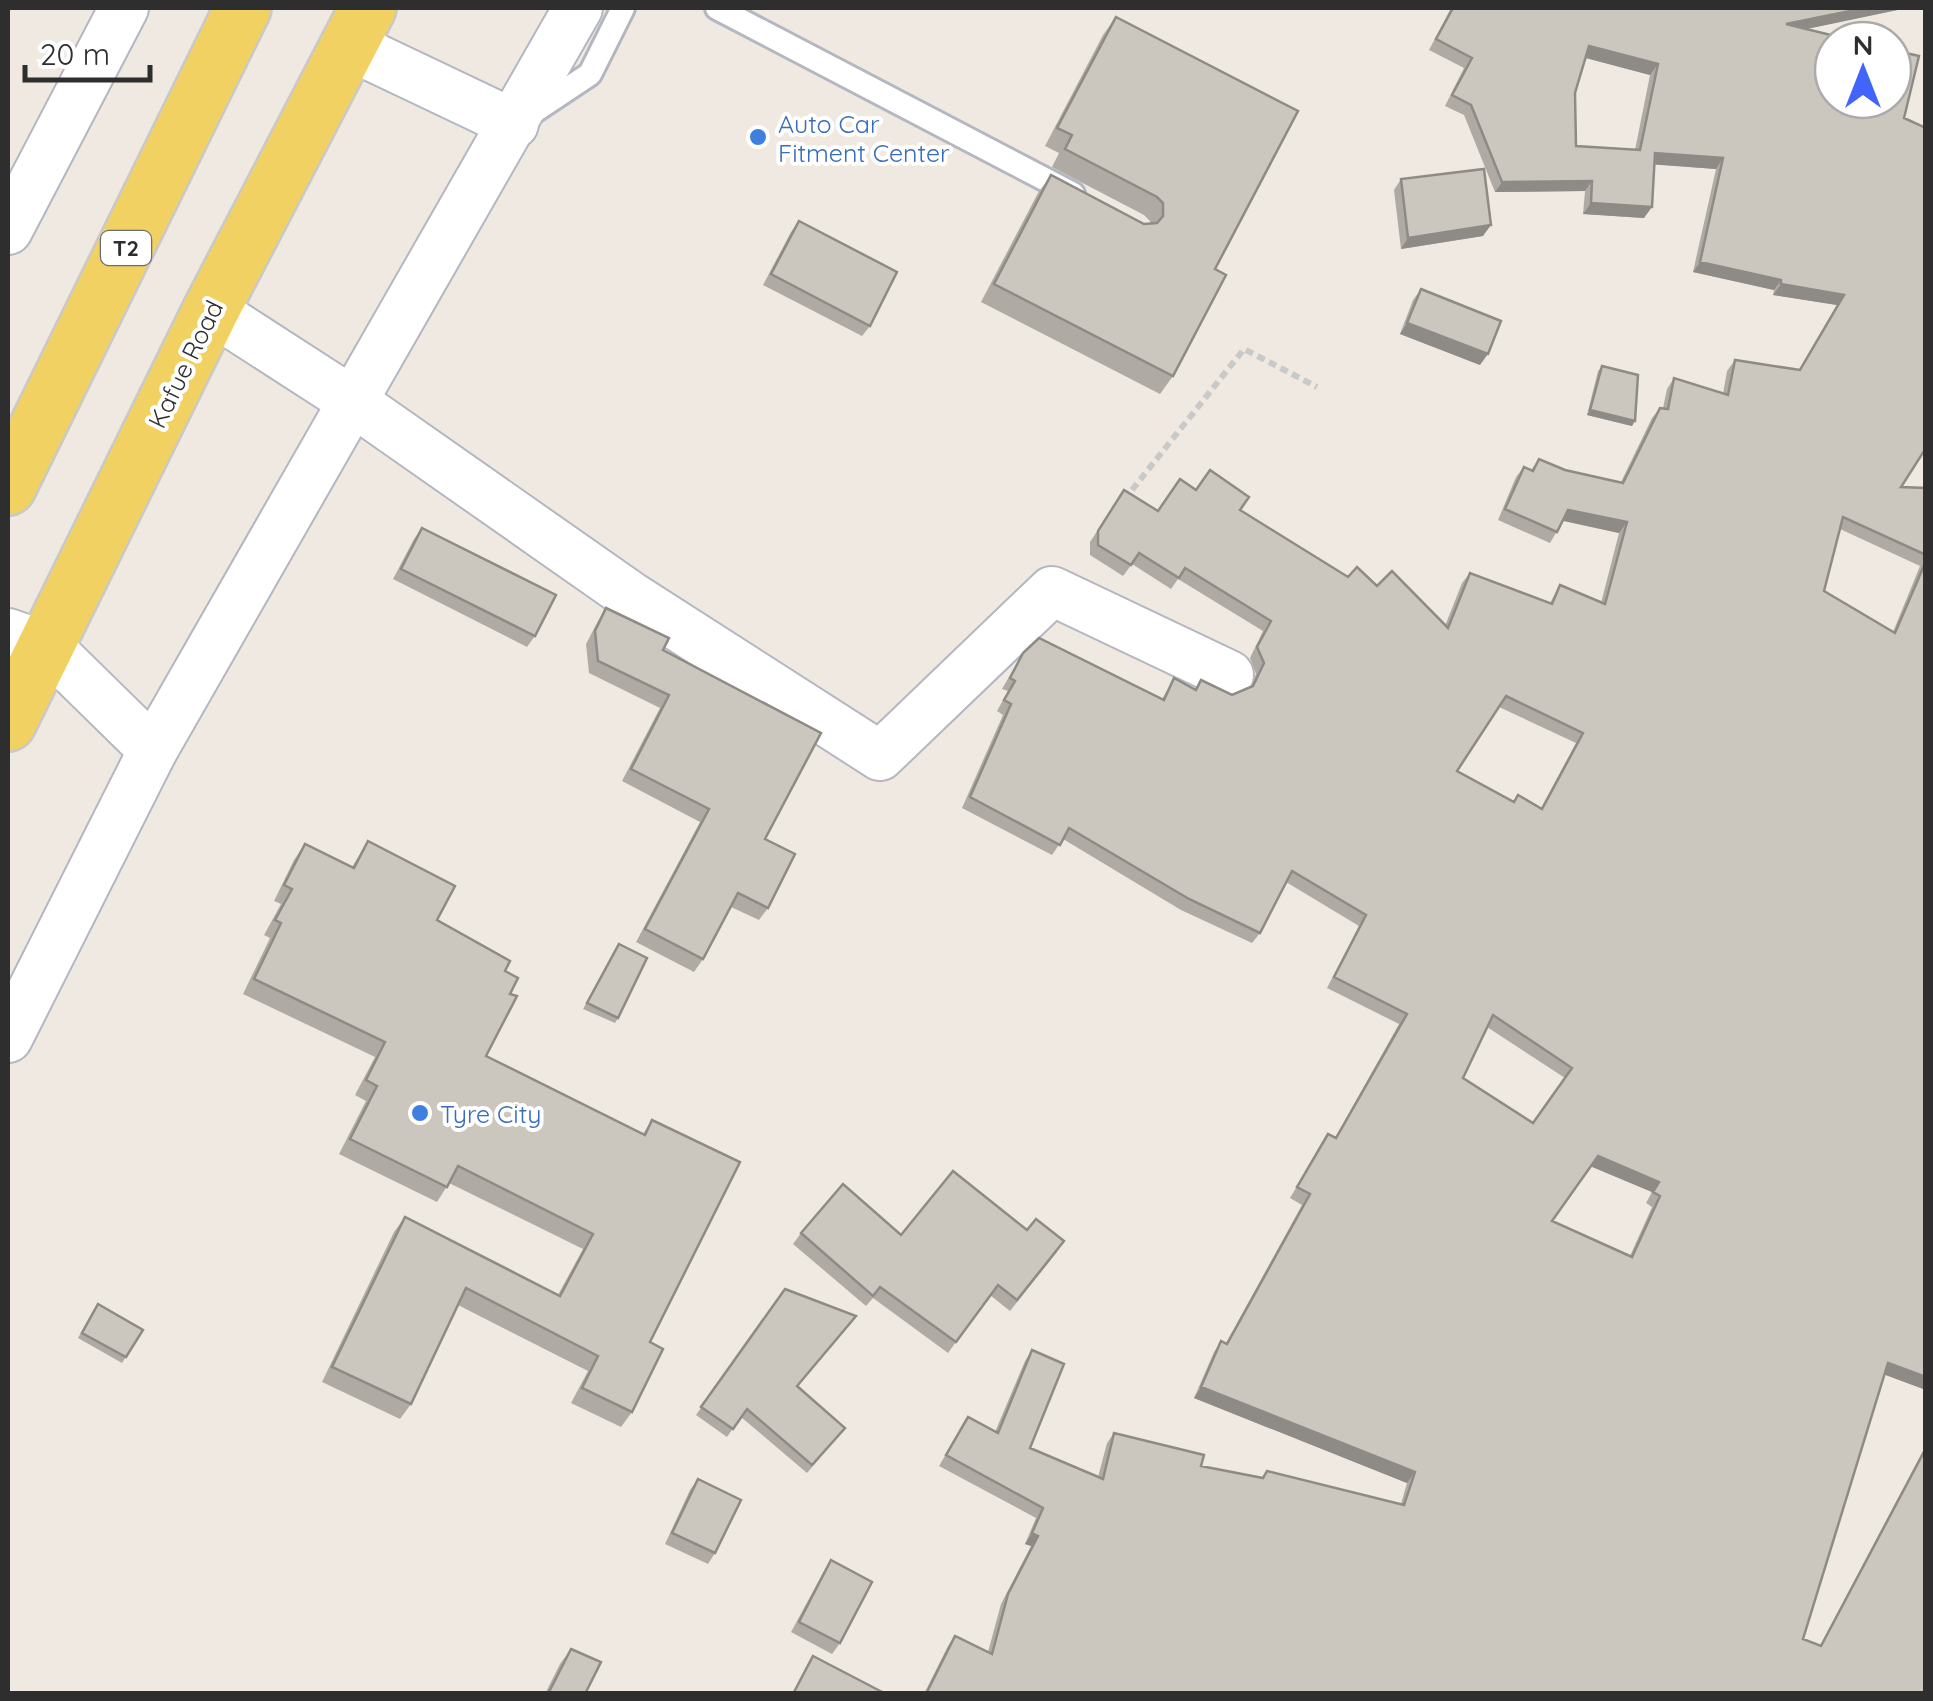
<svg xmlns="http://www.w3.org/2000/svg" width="1933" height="1701" font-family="Quicksand,sans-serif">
  <rect width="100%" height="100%" fill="#efe9e1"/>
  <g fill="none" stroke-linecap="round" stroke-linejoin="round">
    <defs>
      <g id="service">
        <path d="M717 8 1073 194"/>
        <path d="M530 114 590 74 623 8"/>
      </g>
      <g id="minor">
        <path d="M350 46 514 124"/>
        <path d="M8 230 124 8"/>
        <path d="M211 310 355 403 632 597 880 756 1052 591 1229 675"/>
        <path d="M8 633 48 647 153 750 8 1038"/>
        <path d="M153 750 578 8"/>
      </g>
      <g id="primary">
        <path d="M8 487 243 8"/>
        <path d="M8 723 211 310 368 8"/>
      </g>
    </defs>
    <use href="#service" stroke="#b4b7c1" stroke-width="28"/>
    <use href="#minor" stroke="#b4b7c1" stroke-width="52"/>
    <use href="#primary" stroke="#c9c9c9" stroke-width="60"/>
    <path stroke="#c9c9c9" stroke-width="6" stroke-dasharray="8 5" stroke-linecap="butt" d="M1124 500 1244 349 1317 387"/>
    <use href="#service" stroke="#fff" stroke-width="22"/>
    <use href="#minor" stroke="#fff" stroke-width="48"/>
    <use href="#primary" stroke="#f2d163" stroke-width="55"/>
  </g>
  <g fill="#afaba4" fill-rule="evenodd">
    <path d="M1451 8H1907L1806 29 1904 118 1901 487 1926 488V1390L1884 1374 1803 1639 1820 1646 1926 1445V1694H924L948 1646 955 1636 988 1652 1001 1604 1031 1546 1025 1544 1036 1518 939 1466 968 1417 995 1432 1025 1361 1032 1350 1030 1448 1098 1477 1107 1443 1114 1433 1201 1466 1262 1478 1267 1471 1401 1504 1407 1483 1194 1398 1214 1352 1221 1341 1226 1343 1302 1205 1290 1198 1328 1134 1335 1138 1399 1024 1327 988 1359 926 1286 882 1260 933 1252 943 1181 910 1063 839 1052 855 962 808 1003 715 997 711 1008 691 1002 689 1023 653 1162 699 1174 678 1195 689 1201 680 1232 695 1250 688 1256 674 1250 658 1263 631 1178 579 1171 589 1132 564 1123 576 1090 555V542L1124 490 1158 511 1196 490 1240 510 1348 577 1377 586 1445 626 1462 583 1470 573 1550 603 1560 585 1601 603 1619 533 1563 521 1550 543 1498 520 1516 477 1524 467 1531 470 1539 459 1565 470 1621 482 1652 418 1660 408H1663L1667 389 1674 378 1723 394 1727 371 1735 360 1799 370 1837 305 1773 295 1774 290 1693 272 1716 169 1654 164 1644 218 1583 214 1585 191 1495 192 1464 115 1445 106 1464 68 1429 50ZM1586 58 1650 75 1635 150 1576 146 1575 93ZM1840 529 1920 566 1893 632 1824 591ZM1499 707 1576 743 1541 808 1514 802 1457 771ZM1487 1027 1565 1078 1533 1123 1463 1078ZM1590 1166 1652 1192 1646 1203 1652 1207 1630 1256 1552 1221Z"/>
    <path d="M1116 17 1215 269 1173 376 1160 394 981 302 1038 193 1051 175 1144 224 1150 223V221L1144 215 1052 167 1059 153 1045 146 1103 35Z"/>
    <path d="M1401 179 1483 236 1401 249 1394 190Z"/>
    <path d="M799 221 870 326 862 336 763 285 791 232Z"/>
    <path d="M1421 289 1480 365 1400 334 1413 300Z"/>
    <path d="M1602 366 1632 426 1587 415 1598 371Z"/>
    <path d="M422 528 535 636 527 647 393 579 414 539Z"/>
    <path d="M606 608 663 650 765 839 768 908 759 920 731 907 703 959 694 972 636 942 700 822 622 781 660 708 589 673 586 644 598 621Z"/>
    <path d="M368 841 437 920 505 971 510 994 486 1056 643 1134 652 1120 650 1342 632 1412 621 1427 571 1403 588 1371 458 1305 411 1404 400 1419 322 1382 394 1232 405 1217 558 1295 583 1249 449 1183 437 1202 339 1154 366 1101 355 1095 375 1057 243 994 270 938 264 935 281 904 274 901 294 860 305 844 352 867Z"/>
    <path d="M619 944 618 1018 615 1023 583 1009Z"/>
    <path d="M1027 1230 1057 1252 1010 1311 990 1295 948 1353 873 1298 866 1306 793 1244 801 1233 901 1235Z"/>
    <path d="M785 1289 850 1324 798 1386 845 1428 807 1473 741 1417 727 1437 696 1415Z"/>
    <path d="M94 1309 143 1330 122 1363 78 1338Z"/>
    <path d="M698 1479 715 1553 708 1564 665 1544 690 1490Z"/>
    <path d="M831 1560 840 1643 832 1654 791 1632 824 1571Z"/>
    <path d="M571 1649 585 1694H545L560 1664Z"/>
  </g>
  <g fill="#8e8b86">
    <path d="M1865 8H1907L1778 35 1786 24Z"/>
    <path d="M1589 46 1658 64 1650 75 1582 57Z"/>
    <path d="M1655 153 1723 158 1716 169 1647 164Z"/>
    <path d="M1592 181 1585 191 1495 192 1502 182Z"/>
    <path d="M1591 203 1652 207 1644 218 1583 214Z"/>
    <path d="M1491 225 1483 236 1401 249 1408 238Z"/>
    <path d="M1700 262 1781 280 1774 290 1693 272Z"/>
    <path d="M1781 284 1844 295 1837 305 1773 295Z"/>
    <path d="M1407 323 1488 354 1480 365 1400 334Z"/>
    <path d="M1590 410 1635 421 1632 426 1587 415Z"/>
    <path d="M1568 510 1627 522 1619 533 1560 520Z"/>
    <path d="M1598 1156 1659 1182 1652 1192 1590 1166Z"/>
    <path d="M1888 1363 1926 1377V1390L1880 1373Z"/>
    <path d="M1201 1387 1415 1472 1407 1483 1194 1398Z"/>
    <path d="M1032 1533 1038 1536 1031 1546 1025 1544Z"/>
  </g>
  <g fill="#cbc7bf" stroke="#8e8b86" stroke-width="2.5" fill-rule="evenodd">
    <path d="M1453 8H1865L1786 24 1851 40H1833V100H1893V50L1919 56 1904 118 1926 128V448L1901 487 1926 488V555L1843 517 1824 591 1895 633 1926 561V1377L1888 1363 1803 1639 1821 1646 1926 1448V1694H926L955 1636 992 1654 1008 1594 1038 1536 1032 1533 1043 1508 946 1455 968 1417 998 1433 1032 1350 1064 1364 1030 1448 1103 1479 1114 1433 1204 1455 1201 1466 1263 1478 1267 1471 1404 1505 1415 1472 1201 1387 1221 1341 1227 1344 1310 1194 1297 1187 1328 1134 1336 1138 1407 1014 1334 977 1366 915 1292 871 1260 933 1189 899 1069 828 1060 845 970 797 1011 704 1004 700 1015 681 1010 678 1023 653 1039 638 1164 700 1174 678 1196 690 1201 680 1232 695 1253 686 1264 663 1257 647 1271 621 1185 568 1179 578 1139 553 1131 565 1098 545V531L1124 490 1158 511 1180 479 1196 490 1210 470 1249 497 1240 510 1348 577 1357 567 1377 586 1392 571 1448 628 1470 573 1552 604 1560 585 1605 604 1627 522 1568 510 1557 532 1505 509 1524 467 1533 471 1539 459 1565 470 1623 483 1660 408 1668 409 1674 378 1728 395 1735 360 1800 370 1844 295 1781 284V280L1700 262 1723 158 1655 153 1652 207 1591 203 1592 181 1502 182 1471 105 1452 95 1472 58 1436 39ZM1589 46 1658 64 1640 150 1576 146 1575 93ZM1506 696 1583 733 1542 809 1518 795 1514 802 1457 771ZM1493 1015 1572 1068 1533 1123 1463 1078ZM1598 1156 1659 1182 1653 1192 1660 1196 1632 1257 1552 1221Z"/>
    <path d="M1116 17 1298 111 1215 269 1226 275 1173 376 994 284 1051 175 1144 224 1157 223 1163 216V203L1157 197 1065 149 1072 135 1057 128Z"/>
    <path d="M1484 169 1491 225 1408 238 1401 179Z"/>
    <path d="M799 221 897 272 870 326 771 274Z"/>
    <path d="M1421 289 1501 321 1488 354 1407 323Z"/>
    <path d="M1602 366 1638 375 1635 421 1590 410Z"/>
    <path d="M422 528 556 595 535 636 401 569Z"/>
    <path d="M606 608 669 638 663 650 821 733 765 839 795 854 768 908 738 893 703 959 645 929 709 809 631 769 669 695 598 661 595 631Z"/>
    <path d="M368 841 455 886 437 920 510 961 505 971 518 978 510 994 517 996 486 1056 645 1135 652 1120 740 1162 650 1342 663 1349 632 1412 582 1388 598 1356 466 1288 411 1404 332 1367 405 1217 560 1296 593 1234 458 1166 447 1187 350 1139 377 1086 366 1080 385 1042 254 979 281 923 275 920 292 889 284 885 305 844 354 868Z"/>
    <path d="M619 944 647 958 618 1018 587 1003Z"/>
    <path d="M953 1171 1027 1230 1036 1219 1064 1241 1017 1300 998 1285 956 1342 880 1287 873 1296 801 1233 843 1184 901 1235Z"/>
    <path d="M785 1289 856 1316 797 1386 845 1428 812 1465 747 1409 733 1429 701 1407Z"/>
    <path d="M98 1304 143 1330 126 1357 82 1333Z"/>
    <path d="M698 1479 741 1500 715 1553 672 1533Z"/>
    <path d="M831 1560 872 1582 840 1643 799 1622Z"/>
    <path d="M571 1649 601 1662 585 1694H548Z"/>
    <path d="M813 1656 886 1694H793Z"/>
  </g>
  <g fill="#3f7fe0" stroke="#fff" stroke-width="4">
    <circle cx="758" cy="137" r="10"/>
    <circle cx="420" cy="1113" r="10"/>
  </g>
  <g text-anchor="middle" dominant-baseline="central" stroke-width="8" stroke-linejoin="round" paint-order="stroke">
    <rect fill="#fff" stroke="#6d6d6d" stroke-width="2.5" x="101" y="231" width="50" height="34" rx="8"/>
    <g font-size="22" font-weight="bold" fill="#2e2e2e">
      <text x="126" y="248">T2</text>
    </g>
    <g font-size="25" fill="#366cbe" stroke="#fff" text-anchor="start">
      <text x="778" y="123">Auto Car<tspan x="778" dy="29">Fitment Center</tspan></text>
      <text x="440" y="1113">Tyre City</text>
    </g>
    <g font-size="25" fill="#2e2e2e" stroke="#fff">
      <text transform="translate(185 364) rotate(-64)">Kafue Road</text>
    </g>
  </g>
  <rect width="1933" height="1701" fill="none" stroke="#2e2e2e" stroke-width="20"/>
  <g transform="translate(1863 70)"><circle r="48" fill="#ffffff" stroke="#ababab" stroke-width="2.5"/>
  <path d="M0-8L18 38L0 25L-18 38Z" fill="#4264fb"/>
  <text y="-15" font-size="28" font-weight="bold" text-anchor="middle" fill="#2e2e2e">N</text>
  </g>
  <path d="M25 65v15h125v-15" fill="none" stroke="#2e2e2e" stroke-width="5"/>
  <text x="40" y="65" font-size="30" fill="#2e2e2e" stroke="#ffffff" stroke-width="8" paint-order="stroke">20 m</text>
</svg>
